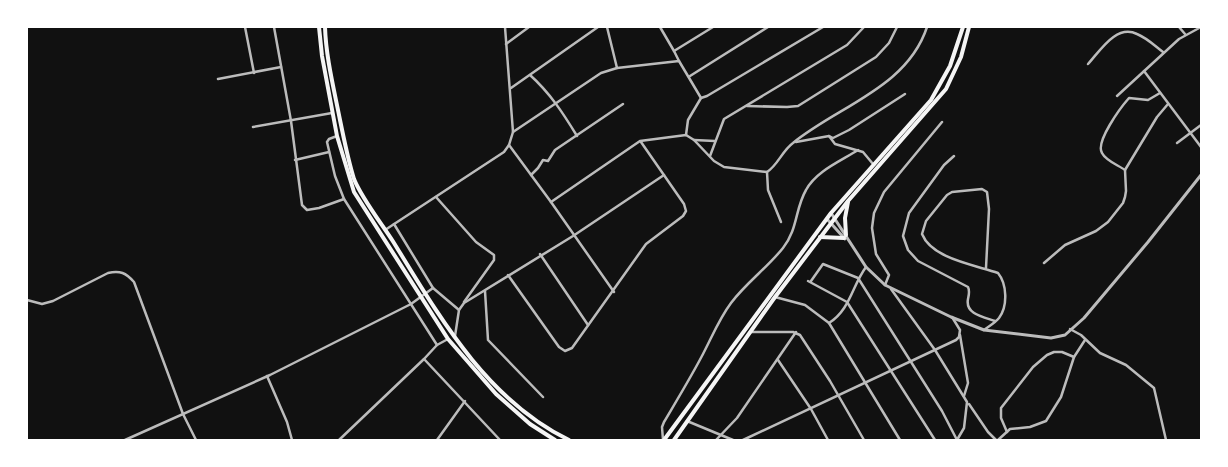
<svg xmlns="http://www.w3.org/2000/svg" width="1228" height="467" font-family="'Space Grotesk',sans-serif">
  <rect width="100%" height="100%" fill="#111"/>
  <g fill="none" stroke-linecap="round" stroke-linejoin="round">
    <g stroke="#bcbcbc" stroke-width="2.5">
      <path d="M245 27 254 73"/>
      <path d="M274 27 291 121 302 205 307 210 319 208 344 199"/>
      <path d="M607 27 617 68"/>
      <path d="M660 27 674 51"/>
      <path d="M1179 27 1185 34"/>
      <path d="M506 44 529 27"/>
      <path d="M679 61 674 51 713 27"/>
      <path d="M1088 64C1100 51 1116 24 1137 34 1147 38 1155 46 1163 52"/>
      <path d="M1144 71 1201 147"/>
      <path d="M530 75C550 93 563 113 577 136"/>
      <path d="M690 76 768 27"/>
      <path d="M218 79 281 67"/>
      <path d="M511 88 598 27"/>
      <path d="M1117 96 1179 39 1201 27"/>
      <path d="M701 98 707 96 823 27"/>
      <path d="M747 106 787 107 798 106 876 57 889 43 897 27"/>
      <path d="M253 127 332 113"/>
      <path d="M513 132 601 73 617 68 679 61 701 98 688 120 686 135"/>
      <path d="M337 136 329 139 327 142 335 176 344 199 437 345"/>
      <path d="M829 136 835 144 863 152 873 164"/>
      <path d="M694 140 715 141"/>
      <path d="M796 142 829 136 833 138 849 130 905 94"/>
      <path d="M1177 143 1201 125"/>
      <path d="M509 145 551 202"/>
      <path d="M710 156 724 119 847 45 864 27"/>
      <path d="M954 156 944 165 909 213 903 236 908 250 918 261 968 287C970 291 969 294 968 299 965 314 983 317 995 321"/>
      <path d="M295 160 329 152"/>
      <path d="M1125 170 1157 117 1168 104"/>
      <path d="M767 172 768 190 781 222"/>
      <path d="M531 175 538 168 543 160 548 161 555 150 623 104"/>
      <path d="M436 197 476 242 494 255V260L464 302"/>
      <path d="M385 230 504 152 509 145 513 132 505 27"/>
      <path d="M540 254 588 325"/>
      <path d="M1044 263 1065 245 1096 231 1108 222 1123 203 1125 197 1126 191 1125 170C1118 165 1106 161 1102 153 1095 142 1121 107 1129 98L1148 100 1160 93"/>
      <path d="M508 275 559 347 565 351 572 348 646 244 683 216 686 211 684 204 641 142"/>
      <path d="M808 281 847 302 935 440"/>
      <path d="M811 281 823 264 858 278 942 411 957 440"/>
      <path d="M885 285 889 275 876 254 872 228 874 213 884 192 942 122"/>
      <path d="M433 288 459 310"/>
      <path d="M891 289 935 350 967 402 964 428 957 440"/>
      <path d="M485 291 488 340 543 397"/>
      <path d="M614 292 551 202 640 141 686 135 694 140 714 161 724 167 767 172C778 165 782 151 793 143 838 106 907 88 927 27"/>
      <path d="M775 297 805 305 829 323 900 440"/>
      <path d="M27 300 42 304 53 301 108 273C120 270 126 273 134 282L183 414 196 440"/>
      <path d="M829 323C850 310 852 286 866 267"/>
      <path d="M1070 329 1081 335 1100 353 1126 365 1154 388 1166 440"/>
      <path d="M984 330C989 326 995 323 999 318 1008 306 1007 284 998 273 975 265 932 259 922 234L926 221 947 195 952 192 982 189 987 192 989 209 986 268"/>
      <path d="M750 332H793L800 335 830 381 864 440"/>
      <path d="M960 335 968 383 964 396"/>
      <path d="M455 336 459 310 464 303 573 236 664 175"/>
      <path d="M448 339 437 345 424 359 500 440"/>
      <path d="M778 360 811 409 828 440"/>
      <path d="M267 376 287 422 292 440"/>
      <path d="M969 404 988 432 996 440"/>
      <path d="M687 421 733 440"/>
      <path d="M1007 432 1001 418V408L1033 367 1047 355 1054 352H1062L1074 357"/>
      <path d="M125 440 270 375 411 304 433 288 394 224"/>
      <path d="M339 440 424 359"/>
      <path d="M437 440 465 401"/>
      <path d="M663 440 662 427 664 422C677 400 691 377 703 354 712 337 719 319 731 303 746 283 767 268 783 248 798 229 795 209 806 190 816 171 841 161 858 150"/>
      <path d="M716 440 737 418 796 332"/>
      <path d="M743 440 956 340 959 337 960 330 952 317"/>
      <path d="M998 440 1010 429 1030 427 1046 421 1061 397 1074 357 1085 340"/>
    </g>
    <g stroke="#bcbcbc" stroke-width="3">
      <path d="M831 213 866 267 885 285 951 317 984 330 1051 338 1065 335 1084 318 1148 242 1201 175"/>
      <path d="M827 219 845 239"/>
    </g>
    <g stroke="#f5f5f5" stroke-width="4">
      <path d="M319 27 322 56 337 136 354 192 448 339 496 394 530 424 555 440"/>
      <path d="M325 27C326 58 334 89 340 120 344 139 348 160 354 179 362 199 382 224 394 243 440 318 487 400 569 440"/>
      <path d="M846 235 845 218 848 202"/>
      <path d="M820 237 844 238"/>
      <path d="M664 440 831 213 931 100 950 66 963 27"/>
      <path d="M674 440 775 297 848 201 946 89 961 57 969 27"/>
    </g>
  </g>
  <rect width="1228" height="467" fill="none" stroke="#ffffff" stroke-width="56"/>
</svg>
